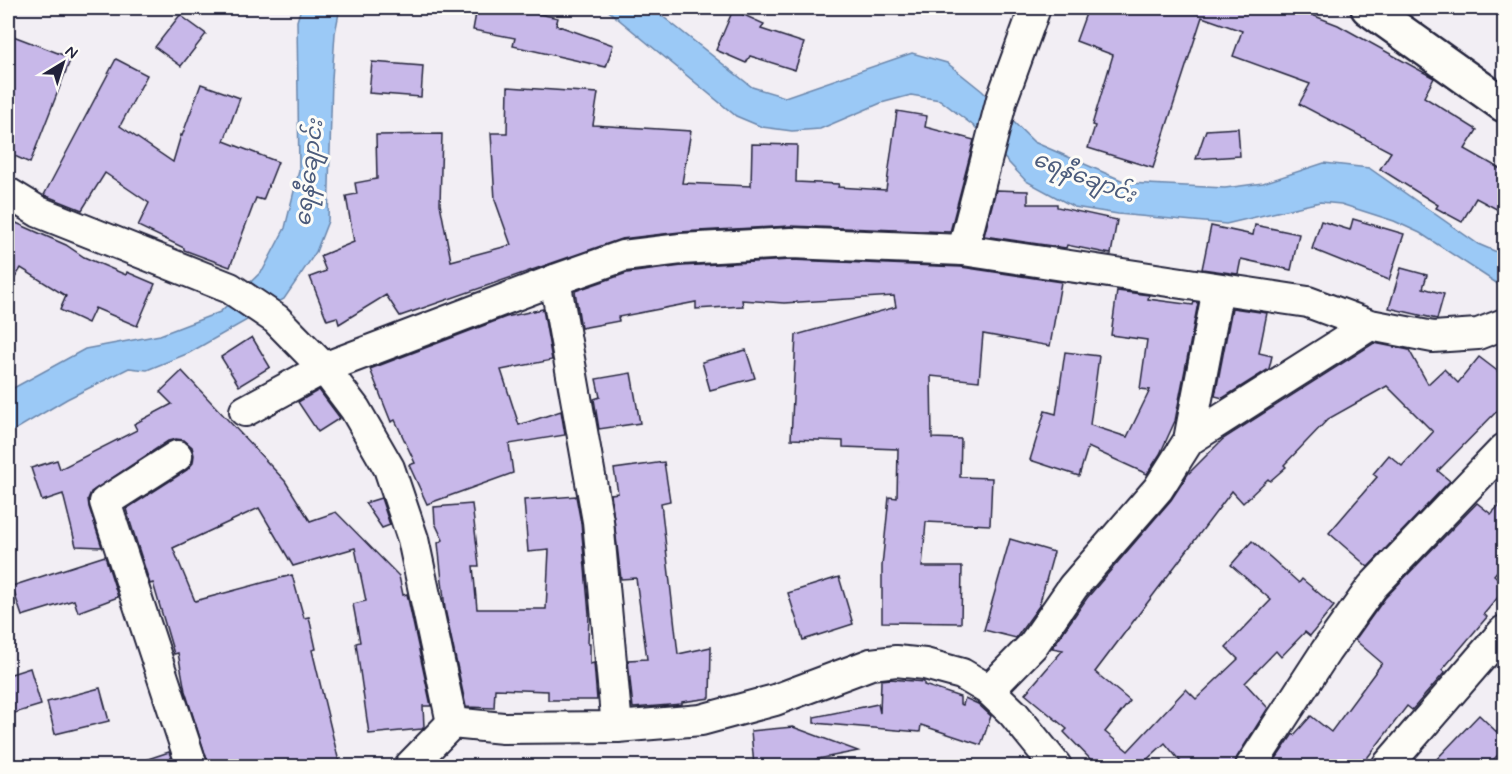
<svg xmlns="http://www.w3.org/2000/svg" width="1512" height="774" font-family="Mynerve,'Noto Sans Myanmar',sans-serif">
  <rect width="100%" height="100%" fill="#f2eef4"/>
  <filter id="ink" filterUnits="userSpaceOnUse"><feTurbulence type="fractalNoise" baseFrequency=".0167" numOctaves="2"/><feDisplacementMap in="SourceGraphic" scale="12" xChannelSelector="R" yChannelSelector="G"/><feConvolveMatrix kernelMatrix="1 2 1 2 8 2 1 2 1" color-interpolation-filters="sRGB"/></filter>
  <g filter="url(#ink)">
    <g fill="#9bc9f6" stroke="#6b86ab" stroke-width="1.5">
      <path d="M301 8H340L335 33 332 79 328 221 316 252 284 299 189 353 147 370 129 368 67 399 8 434V391L85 349 160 335 220 312 263 270 285 228 299 171 297 21Z"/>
      <path d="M605 8H652L752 87 785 97 912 53 947 63 982 91 1034 142 1128 183 1225 188 1263 183 1324 163 1369 168 1478 244 1504 255V288L1420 233 1394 221 1341 204 1320 202 1226 224 1118 214 1074 207 1026 181 975 127 940 100 911 95 881 103 820 129 792 131 762 127 736 116Z"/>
    </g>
    <g fill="#c8b8e9" stroke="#22223b" stroke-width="1.5">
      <path d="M477 8H512L558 18 556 25 613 45 606 67 513 46 515 38 473 30Z"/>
      <path d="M1088 8H1294L1338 25 1434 78 1424 97 1477 130 1465 149 1504 171V213L1476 198 1462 222 1436 208 1438 205 1380 169 1391 152 1299 104 1310 84 1233 56 1242 31 1202 17 1153 168 1088 148 1095 126 1092 125 1113 55 1076 41Z"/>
      <path d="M733 10 764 24 761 29 804 43 795 70 750 56 746 63 716 50Z"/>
      <path d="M180 15 206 34 181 66 155 47Z"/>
      <path d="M8 34 71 58 30 163 8 153Z"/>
      <path d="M116 59 147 75 120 126 173 162 181 135 182 136 201 84 240 98 224 141 278 162 263 200 256 198 230 267 184 250V248L138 226 149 203 105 173 82 210 44 195Z"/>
      <path d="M372 62 423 66 421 97 369 93Z"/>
      <path d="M508 87 598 93 593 125 691 131 682 183 751 186 752 144 797 145 796 182 839 184 838 187 886 190 897 111 927 116 925 127 974 140 950 232 790 226 680 232 621 239 400 316 386 295 339 324 337 317 327 320 310 277 326 271 320 256 354 242 346 196 357 194 355 183 377 179 376 135 442 134 440 204 451 261 511 245 495 200 491 133H507Z"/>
      <path d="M1238 128 1240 156 1196 159 1206 130Z"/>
      <path d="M996 190 1028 191V204H1057V207L1117 220 1111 254 1067 245 1066 248 984 236Z"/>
      <path d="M1353 219 1404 234 1389 280 1312 249 1321 221 1350 230Z"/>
      <path d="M14 222 66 245 84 257 126 275 127 272 155 284 137 326 95 308 88 323 60 310 66 296 21 268 8 289V232Z"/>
      <path d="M1255 225 1299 234 1291 270 1241 259 1238 274 1202 269 1211 226 1253 235Z"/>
      <path d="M791 260 961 267 1061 282 1050 346 983 334 979 381 931 376 932 438 961 439 960 477 992 478 990 525 926 522 922 567H962L961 623 882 622V566L889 497 897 498 898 449 843 447V441L791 439 796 335 896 307 894 296 784 303 742 300 743 306 696 309V302L618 317 619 321 581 328 575 291 627 273 682 266Z"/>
      <path d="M1401 268 1427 275 1423 288 1444 294 1437 319 1389 308Z"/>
      <path d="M1117 291 1149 295 1148 299 1193 305 1194 302 1198 303 1175 421 1160 454 1147 474 1088 447 1079 476 1030 460 1045 411 1056 414 1065 352 1099 356 1090 425 1127 437 1150 390 1140 389 1147 340 1111 335Z"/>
      <path d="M1232 308 1267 313 1259 353 1272 356 1269 369 1223 398 1215 396Z"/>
      <path d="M543 309 552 360 501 370 519 425 561 411 565 435 509 444 513 473 427 504 409 465 415 463 395 420 391 422 370 369 506 317Z"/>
      <path d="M252 337 270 367 239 386 221 357Z"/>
      <path d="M1374 343 1409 350 1428 384 1444 369 1458 383 1479 357 1504 376V404L1438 471 1450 481 1368 567 1329 533 1377 477 1373 474 1389 455 1402 466 1433 432 1387 386 1328 419 1284 465 1286 467 1270 481 1268 479 1243 503 1232 491 1095 672 1130 701 1105 732 1128 751 1186 689 1196 699 1238 659 1226 647 1271 600 1231 565 1252 541 1299 583 1302 579 1334 606 1310 636 1305 632 1281 657 1276 651 1245 683 1268 708 1237 757 1234 766H1184L1165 743 1142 764 1145 766H1097L1064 732 1067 729 1025 694 1063 650 1052 648 1087 598 1171 500 1188 474 1223 439Z"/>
      <path d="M746 350 755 378 710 390 702 362Z"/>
      <path d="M182 371 285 481 310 521 336 512 399 576 403 595 407 594 431 706H423L424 727 422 729 369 734 356 643 360 642 353 604 366 601 355 548 293 566 259 508 173 548 195 601 292 575 304 618 309 617 316 649 312 650 340 766H209L185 691 178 653 174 654 153 583 150 584 126 509 187 470 193 463 194 455 192 447 184 440 176 439 168 441 91 492 88 499 89 507 102 547 76 546 63 494 42 501 31 468 57 460 60 469 137 430 134 424 172 404 160 392Z"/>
      <path d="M631 373 640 423 599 429 594 399 600 397 596 379Z"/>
      <path d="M319 390 340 418 318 432 298 402Z"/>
      <path d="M664 462 670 501 661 503 678 654 711 647 710 698 682 702V704L633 708 628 660 647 659 636 578 621 579 611 494 618 493 614 469Z"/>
      <path d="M576 496 581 523 589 614 588 644H590V664L594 663 597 700H548V691L495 689 494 708 466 707 445 609 438 543 443 540 435 523 434 507 472 504 479 566H473L477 609H546L549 550 528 552 524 500Z"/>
      <path d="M381 498 390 525 382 528 365 503Z"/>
      <path d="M1504 500V563L1494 575 1504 584V590L1484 614 1487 617 1442 670 1445 672 1412 710 1407 706 1361 766H1271L1293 734 1294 735 1311 716 1331 732 1382 663 1355 640 1385 598 1477 503 1491 514Z"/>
      <path d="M1010 539 1054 552 1039 606 1016 638 984 630Z"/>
      <path d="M105 556 118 597 78 612 74 600 22 616 12 586Z"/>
      <path d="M839 577 853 624 803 640 788 593Z"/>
      <path d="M30 668 41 705 8 715V675Z"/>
      <path d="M891 679 924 682V685L960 697V704L963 705 965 698 978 704 991 716 981 745 921 725 920 732 814 723V717L878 704 880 713 881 680Z"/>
      <path d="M100 688 109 721 55 734 47 702Z"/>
      <path d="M1479 715 1504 739V749L1487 766H1430Z"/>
      <path d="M793 727 858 751 783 766H754L751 731Z"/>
      <path d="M169 752 174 766H143L142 761Z"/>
    </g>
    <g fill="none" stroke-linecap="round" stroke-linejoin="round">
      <defs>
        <g id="minor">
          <path d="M8 193 39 212 230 288 276 319 324 368 355 409 389 468 413 539 452 723 503 728 617 727 701 720 775 700 871 664 896 661 925 664 962 674 989 690 1013 713 1056 766"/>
          <path d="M963 250 1002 99 1035 8"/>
          <path d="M555 280 598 521 617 727"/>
          <path d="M245 411 324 368 555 280 623 256 681 249 791 243 963 250 1308 302 1370 325 1433 337 1478 334 1504 324"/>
          <path d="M1189 440 1370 325"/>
          <path d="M177 456 105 502 192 766"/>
          <path d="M989 690 1033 645 1073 587 1158 489 1189 440 1218 289"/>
          <path d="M410 766 452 723"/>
          <path d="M1251 766 1326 651 1372 587 1504 449"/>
          <path d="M1387 766 1504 631"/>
        </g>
        <path id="major" d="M1368 8 1504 105"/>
      </defs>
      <use href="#minor" stroke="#22223b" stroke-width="34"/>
      <use href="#major" stroke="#22223b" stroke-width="38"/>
      <use href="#minor" stroke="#fdfcf7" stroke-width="30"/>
      <use href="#major" stroke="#fdfcf7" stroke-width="33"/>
    </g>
  </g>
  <g text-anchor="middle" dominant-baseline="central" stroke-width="6" stroke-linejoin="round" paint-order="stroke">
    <g font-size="22" font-style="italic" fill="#4c5c7c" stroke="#fdfcf7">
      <text transform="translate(310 173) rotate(-83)">ရေနီချောင်း</text>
      <text transform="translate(1084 178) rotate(21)">ရေနီချောင်း</text>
    </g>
  </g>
  <rect width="1512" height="774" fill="none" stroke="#fdfcf7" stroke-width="30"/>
  <rect x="15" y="15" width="1482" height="744" fill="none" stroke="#22223b" stroke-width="2" filter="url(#ink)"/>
  <g transform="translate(63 63) rotate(38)" stroke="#fdfcf7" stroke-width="4.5" paint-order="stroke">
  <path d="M0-4.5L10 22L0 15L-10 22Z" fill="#22223b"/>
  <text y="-9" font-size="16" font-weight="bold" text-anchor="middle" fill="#22223b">N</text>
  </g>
</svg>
